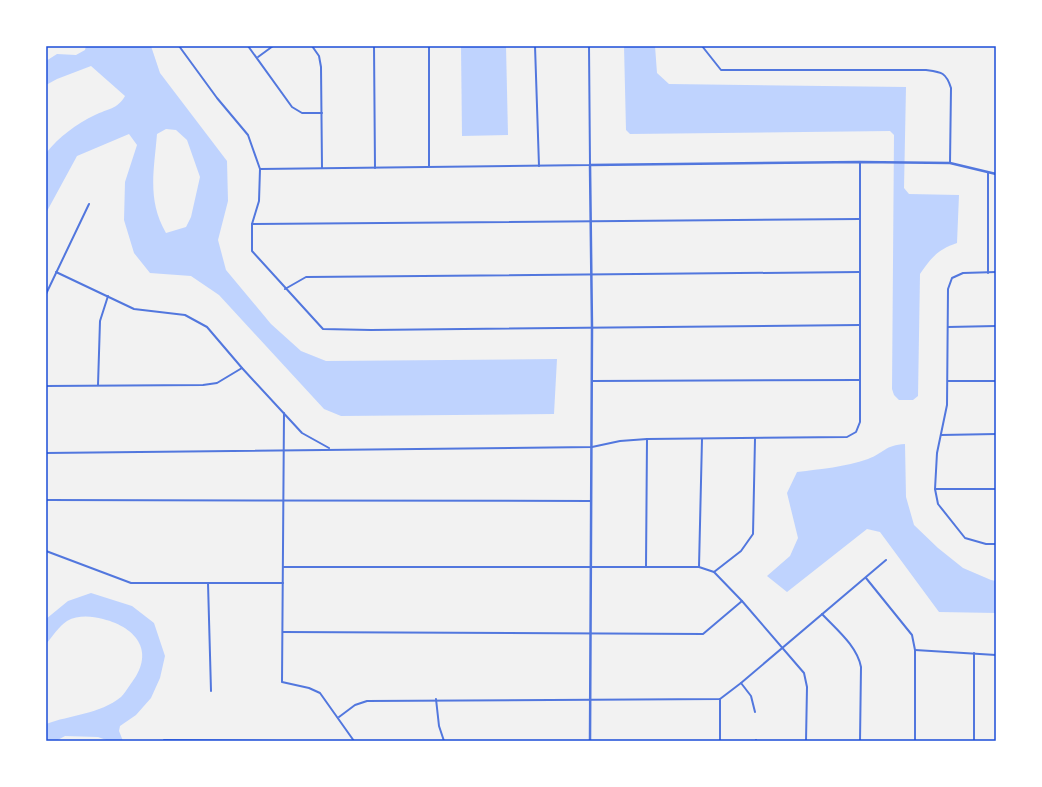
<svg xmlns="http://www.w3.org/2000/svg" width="1042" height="787" font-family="'Nunito Sans',sans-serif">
  <rect width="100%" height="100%" fill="#f2f2f2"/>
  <g fill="#bfd3fe" fill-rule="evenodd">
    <path d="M86 46H151L160 73 227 161 228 201 218 240 226 270 271 324 301 351 326 361 557 359 554 414 341 416 324 409 219 295 191 276 150 273 134 253 124 220 125 182 137 145 129 134 77 156 46 213V153C59 137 76 124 95 115 107 109 118 109 125 96L91 66 57 79 46 85V61L57 54 76 55 85 50ZM166 129 176 130 187 140 200 177 191 217 186 227 166 233C147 200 154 171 157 134Z"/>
    <path d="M461 46H506L508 135 462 136Z"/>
    <path d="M624 46H655L657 73 669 84 906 87 904 188 909 194 959 195 957 243C937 250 932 257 920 274L918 396 913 400H899L894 395 892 389 894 135 890 131 630 134 626 130Z"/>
    <path d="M905 444 906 497 914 525 938 548 963 568 991 580 996 581V613L939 612 880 532 867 529 787 592 767 576 790 556 798 538 787 493 797 472C821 469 845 467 868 459 884 453 885 445 905 444Z"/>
    <path d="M91 593 132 606 154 623 165 656 160 678 151 698 136 715 120 726 119 731 123 741H109L98 737 65 736 56 741H46V724C70 715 100 714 121 697 124 694 127 689 130 685 156 653 138 628 103 619 91 616 78 615 67 621 59 626 52 637 46 644V619L68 601Z"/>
  </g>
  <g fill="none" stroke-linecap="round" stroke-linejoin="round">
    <g stroke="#5277de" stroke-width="2">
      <path d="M179 46 217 98 248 135 260 169 259 201 252 224V251L323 329 371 330 860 325"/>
      <path d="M248 46 292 107 302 113H322"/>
      <path d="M312 46 319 56 321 67 322 168"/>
      <path d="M374 46 375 168"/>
      <path d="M429 46V166"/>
      <path d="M535 46 539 166"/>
      <path d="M702 46 721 70H926C941 72 946 72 951 88L950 163"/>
      <path d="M258 57 273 46"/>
      <path d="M260 169 590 165 589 46"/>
      <path d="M252 224 860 219"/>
      <path d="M56 272 134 309 185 315 207 327 242 368 302 433 329 448"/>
      <path d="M996 272 963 273 952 278 948 289 947 405 937 453 935 489 938 504 965 538 986 544H996"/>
      <path d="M988 273V172"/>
      <path d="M285 289 306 277 860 272"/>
      <path d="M46 294 89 204"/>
      <path d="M948 327 996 326"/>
      <path d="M592 381 859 380"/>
      <path d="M948 381H996"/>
      <path d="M98 385 100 321 108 296"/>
      <path d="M46 386 203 385 217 383 242 368"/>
      <path d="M284 413 282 682 309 688 320 693 354 741"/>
      <path d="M941 435 996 434"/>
      <path d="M46 453 592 447 620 441 647 439 847 437 856 432 860 422V162"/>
      <path d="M935 489H996"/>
      <path d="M46 500 591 501"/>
      <path d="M46 551 131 583H283"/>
      <path d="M283 567H699L714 572 742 601 804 673 807 687 806 741"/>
      <path d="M646 567 647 439"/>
      <path d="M699 567 702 439"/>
      <path d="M714 572 741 551 753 534 755 439"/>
      <path d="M866 578 912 635 915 650V741"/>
      <path d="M208 583 211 691"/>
      <path d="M822 614C837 630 857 646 861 667L860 741"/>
      <path d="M283 632 703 634 742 601"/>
      <path d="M915 650 996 655"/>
      <path d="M974 653V741"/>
      <path d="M741 683 751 696 755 712"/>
      <path d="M436 699 439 726 444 741"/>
      <path d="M339 717 355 705 367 701 720 699 741 683 886 560"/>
      <path d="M164 740 279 741"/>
      <path d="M756 740V741"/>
      <path d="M720 741V699"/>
    </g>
    <path stroke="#5277de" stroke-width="2.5" d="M590 741 592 328 590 165 860 162 950 163 996 174"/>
  </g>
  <rect width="1042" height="787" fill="none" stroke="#ffffff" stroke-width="94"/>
  <rect x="47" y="47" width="948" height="693" fill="none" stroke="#1d4ed8" stroke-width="1.5"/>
</svg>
